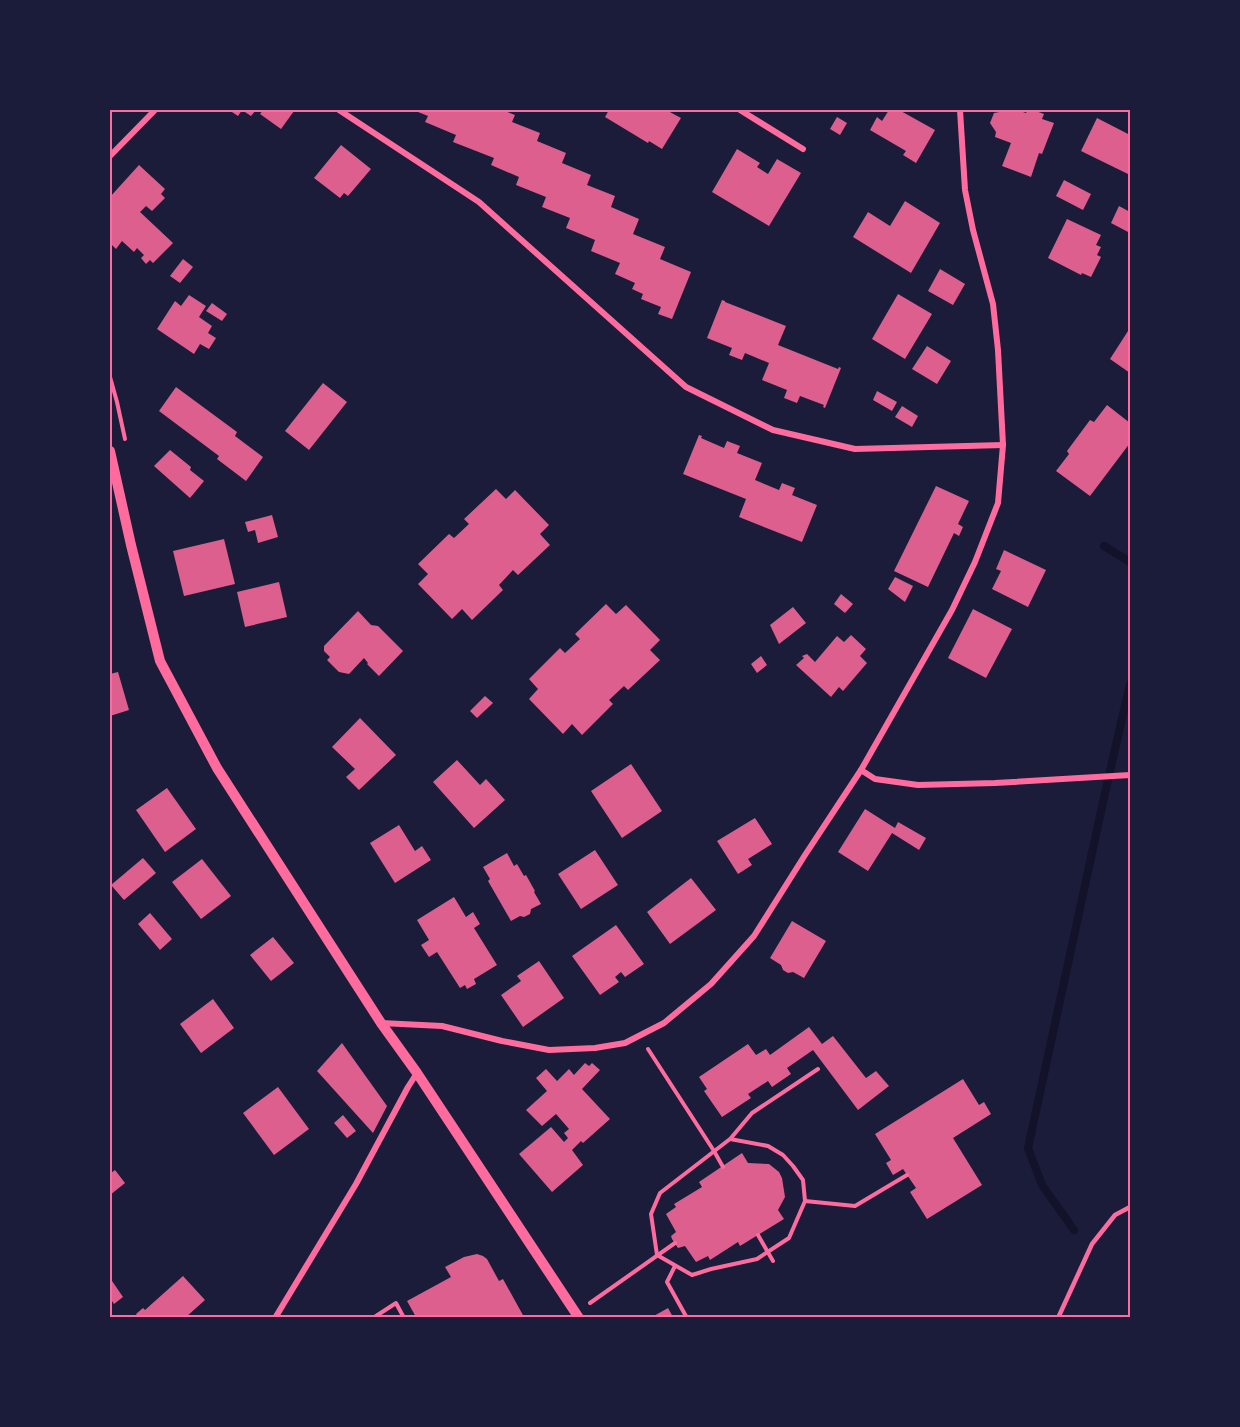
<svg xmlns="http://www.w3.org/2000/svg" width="1240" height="1427" font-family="Lato,sans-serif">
  <rect width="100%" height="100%" fill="#1b1b3a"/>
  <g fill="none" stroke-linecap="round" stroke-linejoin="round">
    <g stroke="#12122b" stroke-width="8">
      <path d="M1104 546 1130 562"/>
      <path d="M1074 1230 1042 1185 1028 1148 1105 793 1130 684"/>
    </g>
  </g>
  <g fill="#dd5f8e">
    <path d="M229 110H256L251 116 242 110 238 116Z"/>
    <path d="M263 110H292L294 111 281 129 260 114Z"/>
    <path d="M413 110H502L515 115 512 122 540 133 537 141 566 153 562 163 591 175 587 185 615 196 611 207 639 219 633 234 665 247 660 259 691 272 672 319 658 314 661 307 641 299 643 294 632 289 635 283 615 274 620 263 591 251 595 240 566 228 570 218 542 207 546 197 516 185 519 177 491 165 494 158 453 142 456 135 425 122 428 116Z"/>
    <path d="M609 110H668V111L681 118 662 149 649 141 648 143 605 117Z"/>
    <path d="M889 110H899L935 130 916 163 903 155 906 151 870 130 877 117 882 121Z"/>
    <path d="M1005 110H1017L1026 113 1028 110H1033L1044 114 1042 119 1054 123 1042 154 1039 153 1031 177 1002 166 1011 143 995 137 996 132 990 123 994 113 1005 111Z"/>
    <path d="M837 117 847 123 840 135 830 129Z"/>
    <path d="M1097 118 1130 135V175L1081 151Z"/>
    <path d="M341 145 371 169 348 196 344 193 340 198 314 178Z"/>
    <path d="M737 149 760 163 757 167 768 174 777 159 801 173 769 226 712 192Z"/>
    <path d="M139 165 165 189 161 194 165 198 152 211 146 206 140 212 173 243 153 263 150 260 146 264 141 258 144 255 137 248 134 252 122 241 116 249 110 243V197Z"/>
    <path d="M1064 180 1091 194 1083 210 1056 196Z"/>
    <path d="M905 201 940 223 911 273 853 237 868 212 890 226Z"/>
    <path d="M1119 206 1130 212V233L1111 223Z"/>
    <path d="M1067 219 1101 235 1096 245 1101 247 1097 255 1101 257 1091 277 1082 273 1081 275 1048 258Z"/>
    <path d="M183 259 193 267 180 283 170 276Z"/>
    <path d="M940 269 965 284 953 305 928 291Z"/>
    <path d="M898 294 932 314 905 359 872 339Z"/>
    <path d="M189 295 206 306 199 317 212 326 208 333 216 338 209 349 200 344 194 354 157 329 175 301 181 306Z"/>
    <path d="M722 300 725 301V302L786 326 778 345 838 369 839 367 841 368 825 408 823 407 824 405 800 396 797 403 784 398 787 390 762 380 769 363 745 353 742 360 729 355 732 348 707 338Z"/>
    <path d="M212 303 227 314 222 321 206 311Z"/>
    <path d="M1128 331 1130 333V373L1110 359Z"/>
    <path d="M927 346 951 361 937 384 912 369Z"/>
    <path d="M323 383 347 402 309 450 285 431Z"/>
    <path d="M176 387 237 432 235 436 263 457 246 481 217 459 219 456 159 411Z"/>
    <path d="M877 391 897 402 892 411 873 400Z"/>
    <path d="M1107 405 1130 423V443L1090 496 1056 471 1069 454 1067 451 1090 420 1094 422Z"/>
    <path d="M902 406 918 416 912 427 895 417Z"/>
    <path d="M699 435 702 436 701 438 724 448 727 441 740 446 737 453 762 463 755 480 779 490 782 483 795 488 792 495 817 505 802 542 739 517 746 499 683 474Z"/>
    <path d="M170 450 191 467 190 470 204 481 190 498 154 466Z"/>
    <path d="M936 486 969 501 958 524 963 527 959 536 954 533 928 587 894 571Z"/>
    <path d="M496 489 506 499 515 490 549 525 540 534 550 545 518 575 513 570 499 585 503 590 472 620 462 609 452 619 418 584 428 574 418 564 449 534 454 538 469 524 464 519Z"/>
    <path d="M272 515 278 537 258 543 255 530 248 532 245 522Z"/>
    <path d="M224 539 235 584 184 596 173 551Z"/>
    <path d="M1004 550 1046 570 1028 607 992 589 1001 571 996 569Z"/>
    <path d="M895 577 913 586 905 602 888 589Z"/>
    <path d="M279 582 287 617 245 627 237 592Z"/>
    <path d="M841 594 853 604 845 613 834 604Z"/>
    <path d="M606 604 616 614 626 605 660 640 650 650 660 660 628 690 624 686 609 700 613 704 582 735 572 724 563 734 529 699 538 689 529 679 560 648 565 653 580 639 575 634Z"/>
    <path d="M793 607 806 623 779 644 770 625Z"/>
    <path d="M973 609 1012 629 986 678 948 658Z"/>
    <path d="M358 611 371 625 378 626 403 651 379 676 367 664 368 663 364 658 349 674 339 672 327 660 330 657 324 651V646Z"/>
    <path d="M851 635 866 649 860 656 867 663 843 691 839 687 831 697 796 665 804 658 802 656 807 654 815 662 837 636 844 642Z"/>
    <path d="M761 656 767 665 757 673 751 664Z"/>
    <path d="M118 672 129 710 110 716V674Z"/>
    <path d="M485 696 493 703 477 718 470 711Z"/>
    <path d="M360 718 396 755 359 790 346 777 355 769 332 747Z"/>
    <path d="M457 760 480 785 486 779 505 800 474 828 433 782Z"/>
    <path d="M631 764 662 811 622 838 591 791Z"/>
    <path d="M167 788 196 829 165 852 136 810Z"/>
    <path d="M865 809 895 828 898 822 926 838 919 850 892 833 868 871 838 852Z"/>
    <path d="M755 818 772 844 748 859 752 865 738 874 717 841Z"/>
    <path d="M399 825 415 851 422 846 431 860 395 883 370 843Z"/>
    <path d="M595 850 618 885 581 909 558 874Z"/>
    <path d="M507 853 514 866 517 864 524 876 526 875 535 891 534 892 541 904 531 909 530 914 524 917 520 916 511 921 488 881 490 879 483 867Z"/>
    <path d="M143 858 156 873 124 900 111 885Z"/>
    <path d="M202 859 231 896 201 919 172 882Z"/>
    <path d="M691 878 716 910 670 944 647 912Z"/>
    <path d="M454 897 466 917 473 912 480 924 474 928 497 965 474 979 476 984 467 989 465 985 460 988 437 952 429 957 421 945 429 940 417 920Z"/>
    <path d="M150 913 172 939 160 950 138 924Z"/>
    <path d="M792 921 826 941 804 978 793 972 788 973 783 970 781 965 770 958Z"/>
    <path d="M616 925 644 964 625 977 621 972 615 977 619 982 600 995 572 956Z"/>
    <path d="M273 937 294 963 271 981 250 955Z"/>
    <path d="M539 961 564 998 523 1027 501 995 521 981 517 976Z"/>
    <path d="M213 999 234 1028 201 1053 180 1024Z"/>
    <path d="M809 1027 822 1044 833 1036 866 1078 876 1071 889 1086 858 1110 813 1050 787 1068 791 1074 772 1087 768 1081 748 1094 751 1098 722 1117 704 1091 707 1089 699 1077 748 1044 756 1055 766 1049 770 1055Z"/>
    <path d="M342 1043 387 1106 373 1133 317 1071Z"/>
    <path d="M585 1063 589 1066 592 1063 600 1070 582 1089 610 1119 583 1143 581 1141 572 1150 583 1165 552 1192 519 1154 551 1127 564 1142 568 1138 564 1133 569 1129 556 1114 542 1126 526 1110 547 1091 536 1078 546 1069 557 1081 569 1069 574 1075Z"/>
    <path d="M963 1079 979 1105 984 1102 991 1114 953 1138 982 1185 927 1219 910 1192 916 1188 903 1169 893 1175 886 1163 891 1160 875 1134Z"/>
    <path d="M278 1087 309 1129 274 1155 243 1113Z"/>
    <path d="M343 1115 356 1131 347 1138 334 1123Z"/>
    <path d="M742 1153 748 1163 769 1164 779 1172 782 1178 785 1197 778 1210 784 1219 740 1246 738 1242 710 1260 708 1256 696 1262 685 1246 678 1248 672 1239 671 1236 676 1232 666 1214 676 1207 674 1204 702 1187 699 1182Z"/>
    <path d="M110 1170 111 1173 115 1170 125 1183 110 1195Z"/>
    <path d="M477 1254 483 1256 487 1259 499 1281 503 1279 524 1317H416L407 1301 451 1277 445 1267 464 1257Z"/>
    <path d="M183 1276 205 1300 186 1317H138L136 1314 143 1308 145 1310Z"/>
    <path d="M110 1278 123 1297 114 1304 110 1298Z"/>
    <path d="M668 1308 673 1317H652Z"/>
  </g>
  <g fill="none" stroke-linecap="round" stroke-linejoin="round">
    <g stroke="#ff6b9d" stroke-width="4">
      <path d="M110 377 117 402 125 439"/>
      <path d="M648 1049 714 1151 723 1167"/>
      <path d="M731 1138 752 1113 818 1069"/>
      <path d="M730 1139 768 1146 783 1155 793 1166 803 1180 805 1201 789 1238 757 1259 711 1269 692 1275 657 1255 651 1214 660 1193Z"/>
      <path d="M805 1201 855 1206 907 1175"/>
      <path d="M758 1235 773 1261"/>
      <path d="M675 1266 667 1282 687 1318"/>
      <path d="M590 1303 675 1243"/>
      <path d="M373 1318 396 1303 404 1318"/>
    </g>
    <path stroke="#ff6b9d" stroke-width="4.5" d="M1058 1318 1092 1244 1115 1215 1130 1207"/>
    <g stroke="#ff6b9d" stroke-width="6">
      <path d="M339 110 479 202 686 387 773 430 855 449 1003 445"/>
      <path d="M740 110 803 149"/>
      <path d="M110 156 155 110"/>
      <path d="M861 770 875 779 918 785 995 783 1130 775"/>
      <path d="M381 1023 442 1026 502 1041 549 1050 595 1048 625 1043 664 1023 711 984 754 936 805 855 861 770 952 610 975 562 998 503 1003 445 998 350 993 304 973 230 965 190 960 110"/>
      <path d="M110 1317V1318"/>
      <path d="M275 1318 356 1184 408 1087 417 1073"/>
    </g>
    <path stroke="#ff6b9d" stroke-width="10" d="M110 451 131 545 160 661 217 768 381 1023 417 1073 579 1318"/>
  </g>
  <rect width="1240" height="1427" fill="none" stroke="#1b1b3a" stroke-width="222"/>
  <rect x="111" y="111" width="1018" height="1205" fill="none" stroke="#ff6b9d" stroke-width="2"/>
</svg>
